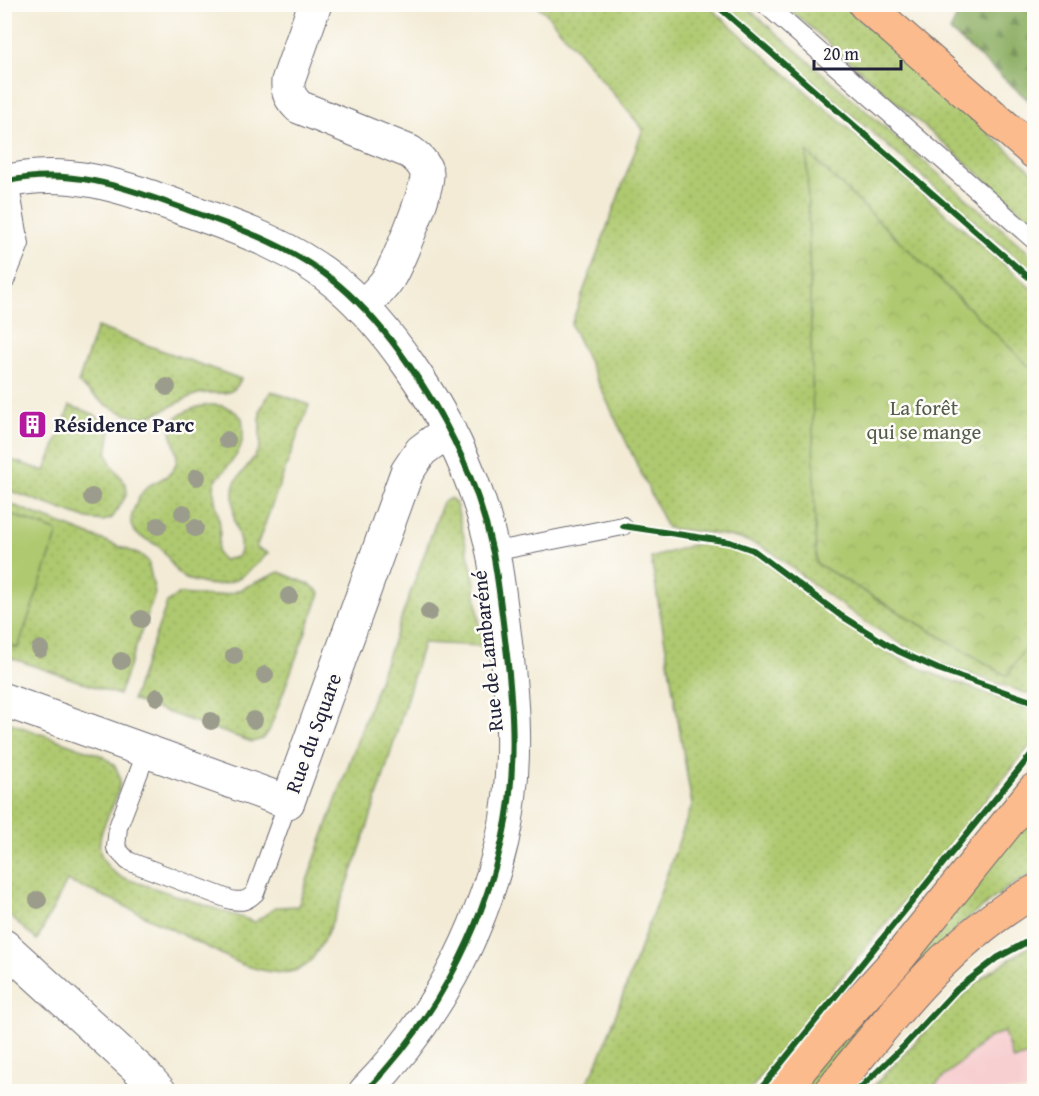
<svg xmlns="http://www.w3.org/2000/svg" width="1039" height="1096" font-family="'Gentium Book Plus',serif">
  <defs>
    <pattern id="grass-dots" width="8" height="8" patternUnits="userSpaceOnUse" patternTransform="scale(1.5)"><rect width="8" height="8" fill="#afc96f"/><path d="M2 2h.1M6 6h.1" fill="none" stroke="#96ac61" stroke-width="1.8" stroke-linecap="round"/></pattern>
    <pattern id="forest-firs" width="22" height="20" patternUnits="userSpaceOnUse" patternTransform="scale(1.5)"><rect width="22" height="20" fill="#8bad62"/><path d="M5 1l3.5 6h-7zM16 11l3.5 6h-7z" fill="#718c52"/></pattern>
    <pattern id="park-crowns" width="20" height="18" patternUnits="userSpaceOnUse" patternTransform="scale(1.5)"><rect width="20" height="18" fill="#afc96f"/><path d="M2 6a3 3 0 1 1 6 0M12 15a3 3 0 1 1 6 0" fill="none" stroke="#96ac61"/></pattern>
  </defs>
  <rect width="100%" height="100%" fill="#fdfcf7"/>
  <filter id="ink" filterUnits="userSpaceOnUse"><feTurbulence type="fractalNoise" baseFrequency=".0167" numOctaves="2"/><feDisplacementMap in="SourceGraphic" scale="12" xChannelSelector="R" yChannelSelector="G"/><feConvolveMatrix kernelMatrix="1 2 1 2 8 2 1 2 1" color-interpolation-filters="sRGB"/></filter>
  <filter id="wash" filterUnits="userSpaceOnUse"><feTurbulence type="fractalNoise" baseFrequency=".008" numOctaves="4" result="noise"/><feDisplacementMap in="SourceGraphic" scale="24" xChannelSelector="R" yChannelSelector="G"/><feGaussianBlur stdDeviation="1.35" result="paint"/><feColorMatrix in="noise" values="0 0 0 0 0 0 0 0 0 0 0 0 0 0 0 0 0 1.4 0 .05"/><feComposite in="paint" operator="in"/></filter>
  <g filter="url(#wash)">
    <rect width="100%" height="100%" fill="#f3ebd6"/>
    <path fill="#f7cfd1" d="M1004 1032 1013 1060 1034 1053V1091L928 1092 988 1038Z"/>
    <g fill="url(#grass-dots)" stroke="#687655" stroke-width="1.5">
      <path d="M535 5H707L1034 291V696L930 660C872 630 822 592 772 552 738 533 704 533 667 528L571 325 643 129 545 12Z"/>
      <path d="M725 5H744L1034 257V273Z"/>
      <path d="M785 5H843L1034 173V222Z"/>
      <path d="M97 327 241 379C233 400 216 390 198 394 180 399 155 419 138 417 114 414 96 397 78 383Z"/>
      <path d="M271 391 309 405 256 548 268 553C248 574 228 592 197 582 194 581 188 580 184 578 173 571 169 555 158 546 149 539 133 537 131 524 130 514 140 493 147 487 156 480 167 479 173 470 184 453 167 438 172 421 191 405 223 396 242 418 247 450 234 459 215 481 211 498 220 512 220 529 220 537 218 545 217 553L223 560 237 557 240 551V542L234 518 233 490 235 482 255 456 260 446V410Z"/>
      <path d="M70 406C86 411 101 415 111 430L107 453 111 464 126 484 127 494 112 518 103 521 88 519 5 489V470L8 459 45 471Z"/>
      <path d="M451 498 456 504 474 578 482 646 423 643C407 696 340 943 305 966 286 978 263 971 243 965L115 901 67 881 37 940 5 912V721L100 755C160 785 58 839 121 877L255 922 276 907 298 906 443 502Z"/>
      <path d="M5 502 141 555 148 561 155 593 119 695 5 656 4 643 17 648 58 532 5 512Z"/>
      <path d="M711 543 739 548 752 553 766 562 835 618 893 656 931 673 1034 711V741L749 1091H581L593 1072 604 1047 692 805 651 558 692 545Z"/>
      <path d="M279 572 311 585 320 593 269 731 262 739 252 742 132 700 167 603 178 594 214 596 232 593Z"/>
      <path d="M1034 811V873L1006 889 958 926 819 1091 795 1092Z"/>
      <path d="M1034 946V1053L1013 1060 1004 1032 988 1038 928 1091H869L942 1014 984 976 1027 948Z"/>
    </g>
    <path fill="url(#forest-firs)" stroke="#56684e" stroke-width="1.5" d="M963 4 1034 5V105L950 31Z"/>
    <path fill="url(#park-crowns)" stroke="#687655" stroke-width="1.5" d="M807 152 1034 371V634L1007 676 816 563Z"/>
    <path fill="#afc96f" stroke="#687655" stroke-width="1.5" d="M4 512 58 532 18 648 5 643Z"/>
  </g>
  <g filter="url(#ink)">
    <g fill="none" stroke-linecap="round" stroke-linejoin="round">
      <defs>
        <g id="lane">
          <path d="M765 4 1034 240"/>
          <path d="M4 283 20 244 9 181"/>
          <path d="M492 552 623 526"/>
          <path d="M147 751 118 827 116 848 128 861 231 900C242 902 247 901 255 893L288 802"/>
        </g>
        <g id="street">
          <path d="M315 4 288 81C287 93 291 99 299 107L410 152C418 158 425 164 427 174 429 188 397 265 388 279 381 290 371 298 362 307"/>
          <path d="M4 182C71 165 132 190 193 212 245 230 296 249 339 285 366 308 389 336 409 365 449 422 479 485 493 553 499 584 502 616 506 647 514 712 517 776 502 841 480 935 433 1023 365 1092"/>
          <path d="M4 700 288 802 407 472 421 451 449 430"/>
          <path d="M4 946 145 1075 160 1092"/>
        </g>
        <g id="primary">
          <path d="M865 4 1034 152"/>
          <path d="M781 1092 826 1038 896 961 1034 790"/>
          <path d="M830 1092C890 1018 950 938 1034 892"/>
        </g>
      </defs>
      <use href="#lane" stroke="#6b6871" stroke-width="20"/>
      <use href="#street" stroke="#6b6871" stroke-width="35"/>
      <use href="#primary" stroke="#6b6871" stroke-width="35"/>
      <use href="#lane" stroke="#fff" stroke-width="18"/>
      <use href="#street" stroke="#fff" stroke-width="33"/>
      <use href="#primary" stroke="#fbbb8c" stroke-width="33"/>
      <defs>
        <g id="cycleway">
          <path d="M715 4 1034 282"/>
          <path d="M4 182C71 165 132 190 193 212 245 230 296 249 339 285 366 308 389 336 409 365 449 422 479 485 493 553 499 584 502 616 506 647 514 712 517 776 502 841 480 935 433 1023 365 1092"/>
          <path d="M623 526 730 542 753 550 840 615 898 651 938 669 1034 702"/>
          <path d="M758 1092 1034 751"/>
          <path d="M856 1092 903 1047 957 989 997 958 1034 938"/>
        </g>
      </defs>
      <use href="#cycleway" stroke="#fdfcf7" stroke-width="10"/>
      <use href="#cycleway" stroke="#1b5e20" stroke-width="6"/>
    </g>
    <g fill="#9b9c8b">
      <circle cx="167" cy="387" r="9"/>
      <circle cx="227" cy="440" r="9"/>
      <circle cx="197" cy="477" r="9"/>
      <circle cx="92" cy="497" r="9"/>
      <circle cx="183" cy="513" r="9"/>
      <circle cx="158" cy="526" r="9"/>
      <circle cx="195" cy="528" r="9"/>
      <circle cx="289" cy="596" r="9"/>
      <circle cx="429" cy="612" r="9"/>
      <circle cx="141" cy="619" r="9"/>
      <circle cx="40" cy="649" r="9"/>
      <circle cx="234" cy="656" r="9"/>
      <circle cx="121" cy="661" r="9"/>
      <circle cx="265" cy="675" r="9"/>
      <circle cx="157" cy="697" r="9"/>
      <circle cx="254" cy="720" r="9"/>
      <circle cx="211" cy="721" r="9"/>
      <circle cx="38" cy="900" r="9"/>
    </g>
  </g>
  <defs>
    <symbol id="building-square" viewBox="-11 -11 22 22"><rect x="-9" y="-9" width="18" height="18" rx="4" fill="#b5179e" stroke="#fdfcf7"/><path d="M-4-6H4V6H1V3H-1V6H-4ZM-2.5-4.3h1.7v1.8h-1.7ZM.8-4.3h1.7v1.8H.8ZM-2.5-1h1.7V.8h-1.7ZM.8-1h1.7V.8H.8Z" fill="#fff"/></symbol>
  </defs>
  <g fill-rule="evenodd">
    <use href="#building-square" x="16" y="408" width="33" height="33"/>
  </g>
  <g text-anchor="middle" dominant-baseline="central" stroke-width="5" stroke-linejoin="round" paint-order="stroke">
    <g font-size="21" fill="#535c4d" stroke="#fdfcf7">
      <text x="924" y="407">La forêt<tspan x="924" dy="24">qui se mange</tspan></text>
    </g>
    <g font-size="21" font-weight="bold" fill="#22223b" stroke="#fdfcf7" text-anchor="start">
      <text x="54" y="424">Résidence Parc</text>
    </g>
    <g font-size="21" fill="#22223b" stroke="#fdfcf7">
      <text transform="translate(487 651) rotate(-96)">Rue de Lambaréné</text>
      <text transform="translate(313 733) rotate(-70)">Rue du Square</text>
    </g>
  </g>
  <rect width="1039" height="1096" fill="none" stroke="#fdfcf7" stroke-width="24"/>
  <path d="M814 60v9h87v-9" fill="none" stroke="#22223b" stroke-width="3"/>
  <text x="823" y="60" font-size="18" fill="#22223b" stroke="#fdfcf7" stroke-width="4.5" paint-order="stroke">20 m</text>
</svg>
